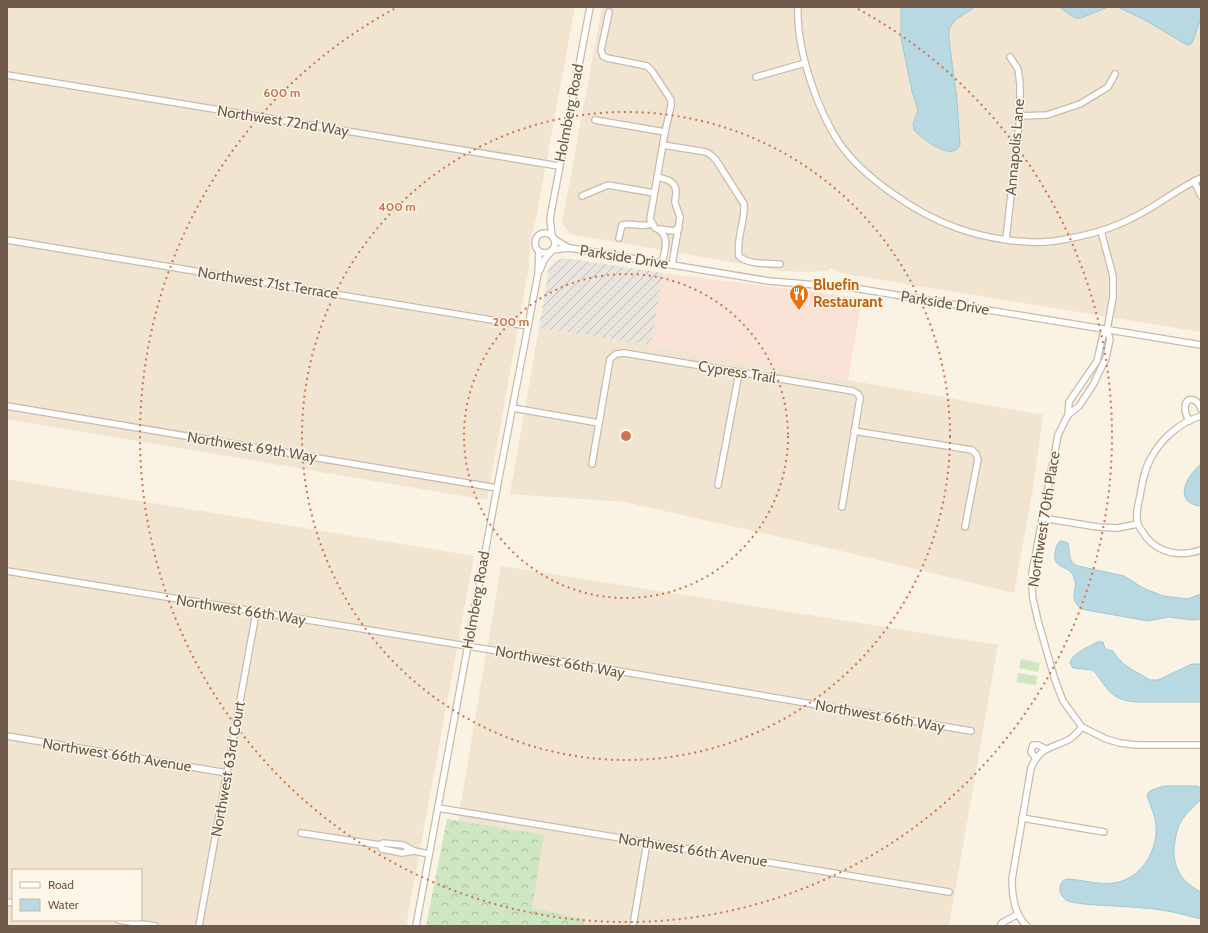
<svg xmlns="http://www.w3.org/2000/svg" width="1208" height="933" font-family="Cabin,sans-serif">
  <defs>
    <pattern id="industrial-furrows" width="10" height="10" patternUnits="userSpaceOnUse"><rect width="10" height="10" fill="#e9e4dd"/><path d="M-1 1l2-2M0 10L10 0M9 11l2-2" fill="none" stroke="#c1bcb5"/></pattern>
    <pattern id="forest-crowns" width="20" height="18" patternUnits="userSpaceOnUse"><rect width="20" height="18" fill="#cee6c2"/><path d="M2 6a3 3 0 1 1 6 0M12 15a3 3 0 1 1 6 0" fill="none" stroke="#acbda0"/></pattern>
  </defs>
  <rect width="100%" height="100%" fill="#faf2e2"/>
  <g fill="#f1e4d1" fill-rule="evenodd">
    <path d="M7 7H575L536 218 530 240 529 267 487 500 7 419Z"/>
    <path d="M602 7H1201V332L839 273 831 267 828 271 808 272 783 271 570 234 562 223Z"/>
    <path d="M539 328 651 345 848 380 1043 415 1033 488 1014 593 833 549 625 502 510 494Z"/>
    <path d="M7 479 474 556 406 926H7ZM13 870H141V920H13Z"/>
    <path d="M501 566 998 645 949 926H583L584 919 532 909 458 820Z"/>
  </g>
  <path fill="#fae3d6" d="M663 273 862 298 848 380 651 345Z"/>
  <path fill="url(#industrial-furrows)" d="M559 259H572L663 273 651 345 539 328 549 267Z"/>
  <path fill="url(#forest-crowns)" d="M447 819 544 835 532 908 584 919 583 926H426Z"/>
  <g fill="#cee6c2">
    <path d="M1021 659 1040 663 1038 672 1019 668Z"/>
    <path d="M1018 673 1037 676 1036 685 1017 682Z"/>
  </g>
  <g fill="#b8d9e2" stroke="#9fc8d3">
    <path d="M901 7H975L955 20 949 29V40L957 100 960 145C952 163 922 138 914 130L913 124 918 110 912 91 901 38Z"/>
    <path d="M1059 7H1108L1081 18H1075Z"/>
    <path d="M1118 7H1201V17L1193 41 1191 44 1187 45 1145 20Z"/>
    <path d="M1201 464V506H1200C1172 502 1187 475 1201 464Z"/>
    <path d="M1060 541H1062L1068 543C1070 553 1068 562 1078 566L1124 576 1143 588 1163 596 1188 599 1201 594V619L1192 620 1169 617 1148 621 1081 609C1067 596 1079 591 1074 578 1070 564 1052 570 1055 553 1056 548 1056 545 1060 541Z"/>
    <path d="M1097 642H1103L1105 649 1113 651C1120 665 1137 672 1150 680H1158L1192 664H1201V702H1137C1109 700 1108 688 1093 670L1073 668 1070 663C1072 653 1089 647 1097 642Z"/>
    <path d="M1165 786H1197L1201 788V799C1195 806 1187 812 1182 820 1178 826 1176 834 1175 841 1171 864 1179 881 1201 892V919C1182 914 1163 909 1143 908 1124 906 1104 906 1084 904 1079 903 1071 903 1066 900 1061 896 1058 890 1061 884 1062 880 1064 880 1068 879 1083 880 1099 885 1114 883 1141 879 1158 851 1156 825 1155 815 1150 805 1147 795 1149 789 1159 788 1165 786Z"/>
  </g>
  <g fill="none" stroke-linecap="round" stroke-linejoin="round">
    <defs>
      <g id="minor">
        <path d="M798 7C796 48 817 110 840 144 864 178 917 214 957 228 985 238 1025 245 1055 241 1081 237 1107 231 1130 219 1155 208 1176 189 1201 178"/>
        <path d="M609 12 601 50 603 56 607 58 647 66 652 71 671 100V106L665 132 650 219 655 228C671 234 665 250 662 263"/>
        <path d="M7 75 559 166"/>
        <path d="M756 77 805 63"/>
        <path d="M1020 116 1047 115 1080 104 1108 87 1115 74"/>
        <path d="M595 120 665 132"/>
        <path d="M663 145 706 152 711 155 716 160 744 204C745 222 736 239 739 256 748 265 767 263 780 264"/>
        <path d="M657 177C666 179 676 181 676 192 676 196 675 199 675 202 676 208 679 212 680 218L672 265"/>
        <path d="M1194 181 1201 196"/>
        <path d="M582 196 608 185 654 193"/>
        <path d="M660 229 673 231 679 228"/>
        <circle cx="545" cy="243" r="10"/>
        <path d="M552 236 550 219 551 213 590 7"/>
        <path d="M619 238 622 225C632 222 641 228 652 224"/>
        <path d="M554 239 569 248"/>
        <path d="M1006 239 1020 116V84L1018 69 1010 57"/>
        <path d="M7 240 528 326"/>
        <path d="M552 250 570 248 769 281 854 288 1201 345"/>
        <path d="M540 270 544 260 550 253"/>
        <path d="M1107 330 1110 339 1106 358 1093 385 1079 406 1068 415 1058 435 1032 573V587L1033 599 1038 621 1055 680 1063 701 1082 727 1106 739 1120 743 1136 745H1201"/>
        <path d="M7 406 497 488"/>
        <path d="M513 408 599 423"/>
        <path d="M1068 415 1069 402 1097 361 1103 335 1107 330 1113 297V276L1101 231"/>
        <path d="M1201 416C1180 422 1161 439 1151 458 1144 470 1142 484 1140 496 1138 505 1135 515 1138 524 1139 528 1144 533 1146 537 1160 554 1181 557 1201 550"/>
        <path d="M1189 421C1187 417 1185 412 1185 408 1185 395 1198 398 1201 409"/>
        <path d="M854 431 972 450 976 454 978 459 965 527"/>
        <path d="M592 464 610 359 616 354 624 353 853 391 858 394 860 398 842 507"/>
        <path d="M718 485 739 373"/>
        <path d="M1042 518 1098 527 1117 528 1138 524"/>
        <path d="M7 571 571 663 971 731"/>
        <path d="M7 736 227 773"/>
        <path d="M1036 759 1031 752 1033 745H1038L1046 749"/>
        <path d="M438 808 949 892"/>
        <path d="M1022 818 1104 832"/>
        <path d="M301 833 380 845 383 843 403 845 414 851 429 854"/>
        <path d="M380 845 382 849 402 853 414 851"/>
        <path d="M7 902 13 903"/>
        <path d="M119 920 155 926"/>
        <path d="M199 926 256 613"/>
        <path d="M416 926 497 488 538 274 539 252"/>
        <path d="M633 926 647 842"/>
        <path d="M1000 926 1002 923 1018 914"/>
        <path d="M1027 926C1014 915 1012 895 1012 879L1031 768C1040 747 1050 749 1068 740 1074 737 1078 732 1082 727"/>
      </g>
    </defs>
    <use href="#minor" stroke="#cabaaa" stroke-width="8"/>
    <use href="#minor" stroke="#fff" stroke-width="5.5"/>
  </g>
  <g fill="none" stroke="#cc744e" stroke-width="2" stroke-dasharray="2 4">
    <circle cx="626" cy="436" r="162"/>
    <circle cx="626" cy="436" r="324"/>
    <path d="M858 9A486 486 0 1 1 394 9"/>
  </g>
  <defs>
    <symbol id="restaurant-pin" viewBox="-11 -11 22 30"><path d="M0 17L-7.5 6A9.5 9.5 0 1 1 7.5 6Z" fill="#e8710a" stroke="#fef6e8"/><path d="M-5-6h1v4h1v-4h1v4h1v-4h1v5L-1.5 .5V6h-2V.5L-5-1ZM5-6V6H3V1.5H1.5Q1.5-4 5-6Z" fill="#fff"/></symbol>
  </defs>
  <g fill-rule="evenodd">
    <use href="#restaurant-pin" x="788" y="283" width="22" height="30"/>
  </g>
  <g text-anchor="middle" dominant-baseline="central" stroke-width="3" stroke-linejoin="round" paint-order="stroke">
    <g font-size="15" fill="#705a4b" stroke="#fef6e8">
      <text transform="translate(569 113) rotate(-79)">Holmberg Road</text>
      <text transform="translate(283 121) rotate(9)">Northwest 72nd Way</text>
      <text transform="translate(1015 147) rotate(-85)">Annapolis Lane</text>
      <text transform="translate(624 257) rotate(9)">Parkside Drive</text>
      <text transform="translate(268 283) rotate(9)">Northwest 71st Terrace</text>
      <text transform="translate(945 303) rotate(9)">Parkside Drive</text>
      <text transform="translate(737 372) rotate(9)">Cypress Trail</text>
      <text transform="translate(252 447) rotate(9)">Northwest 69th Way</text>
      <text transform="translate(1044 519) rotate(-81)">Northwest 70th Place</text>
      <text transform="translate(476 600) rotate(-80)">Holmberg Road</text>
      <text transform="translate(241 610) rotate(9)">Northwest 66th Way</text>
      <text transform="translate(560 662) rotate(10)">Northwest 66th Way</text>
      <text transform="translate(880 716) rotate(10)">Northwest 66th Way</text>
      <text transform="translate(117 755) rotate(9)">Northwest 66th Avenue</text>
      <text transform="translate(228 769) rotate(-80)">Northwest 63rd Court</text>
      <text transform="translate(693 850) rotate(9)">Northwest 66th Avenue</text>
    </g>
    <g font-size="15" font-weight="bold" fill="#c56008" stroke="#fef6e8" text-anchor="start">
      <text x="813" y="285">Bluefin<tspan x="813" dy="17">Restaurant</tspan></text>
    </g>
  </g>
  <circle cx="626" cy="436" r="6" fill="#cc744e" stroke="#fef6e8" stroke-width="2"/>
  <g font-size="12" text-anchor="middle" font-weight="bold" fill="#cc744e" stroke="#fef6e8" stroke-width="3" stroke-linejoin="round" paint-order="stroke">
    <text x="282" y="97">600 m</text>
    <text x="397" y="211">400 m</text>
    <text x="511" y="326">200 m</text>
  </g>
  <rect width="1208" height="933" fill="none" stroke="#705a4b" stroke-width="16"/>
  <rect x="12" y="869" width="130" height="52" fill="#fef6e8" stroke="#c5b8a9"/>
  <rect x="20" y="882" width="20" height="6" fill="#ffffff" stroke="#c5b8a9"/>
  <text x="48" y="889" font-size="12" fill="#705a4b">Road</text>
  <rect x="20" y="899" width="20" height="12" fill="#b8d9e2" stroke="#c5b8a9"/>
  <text x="48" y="909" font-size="12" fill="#705a4b">Water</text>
</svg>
